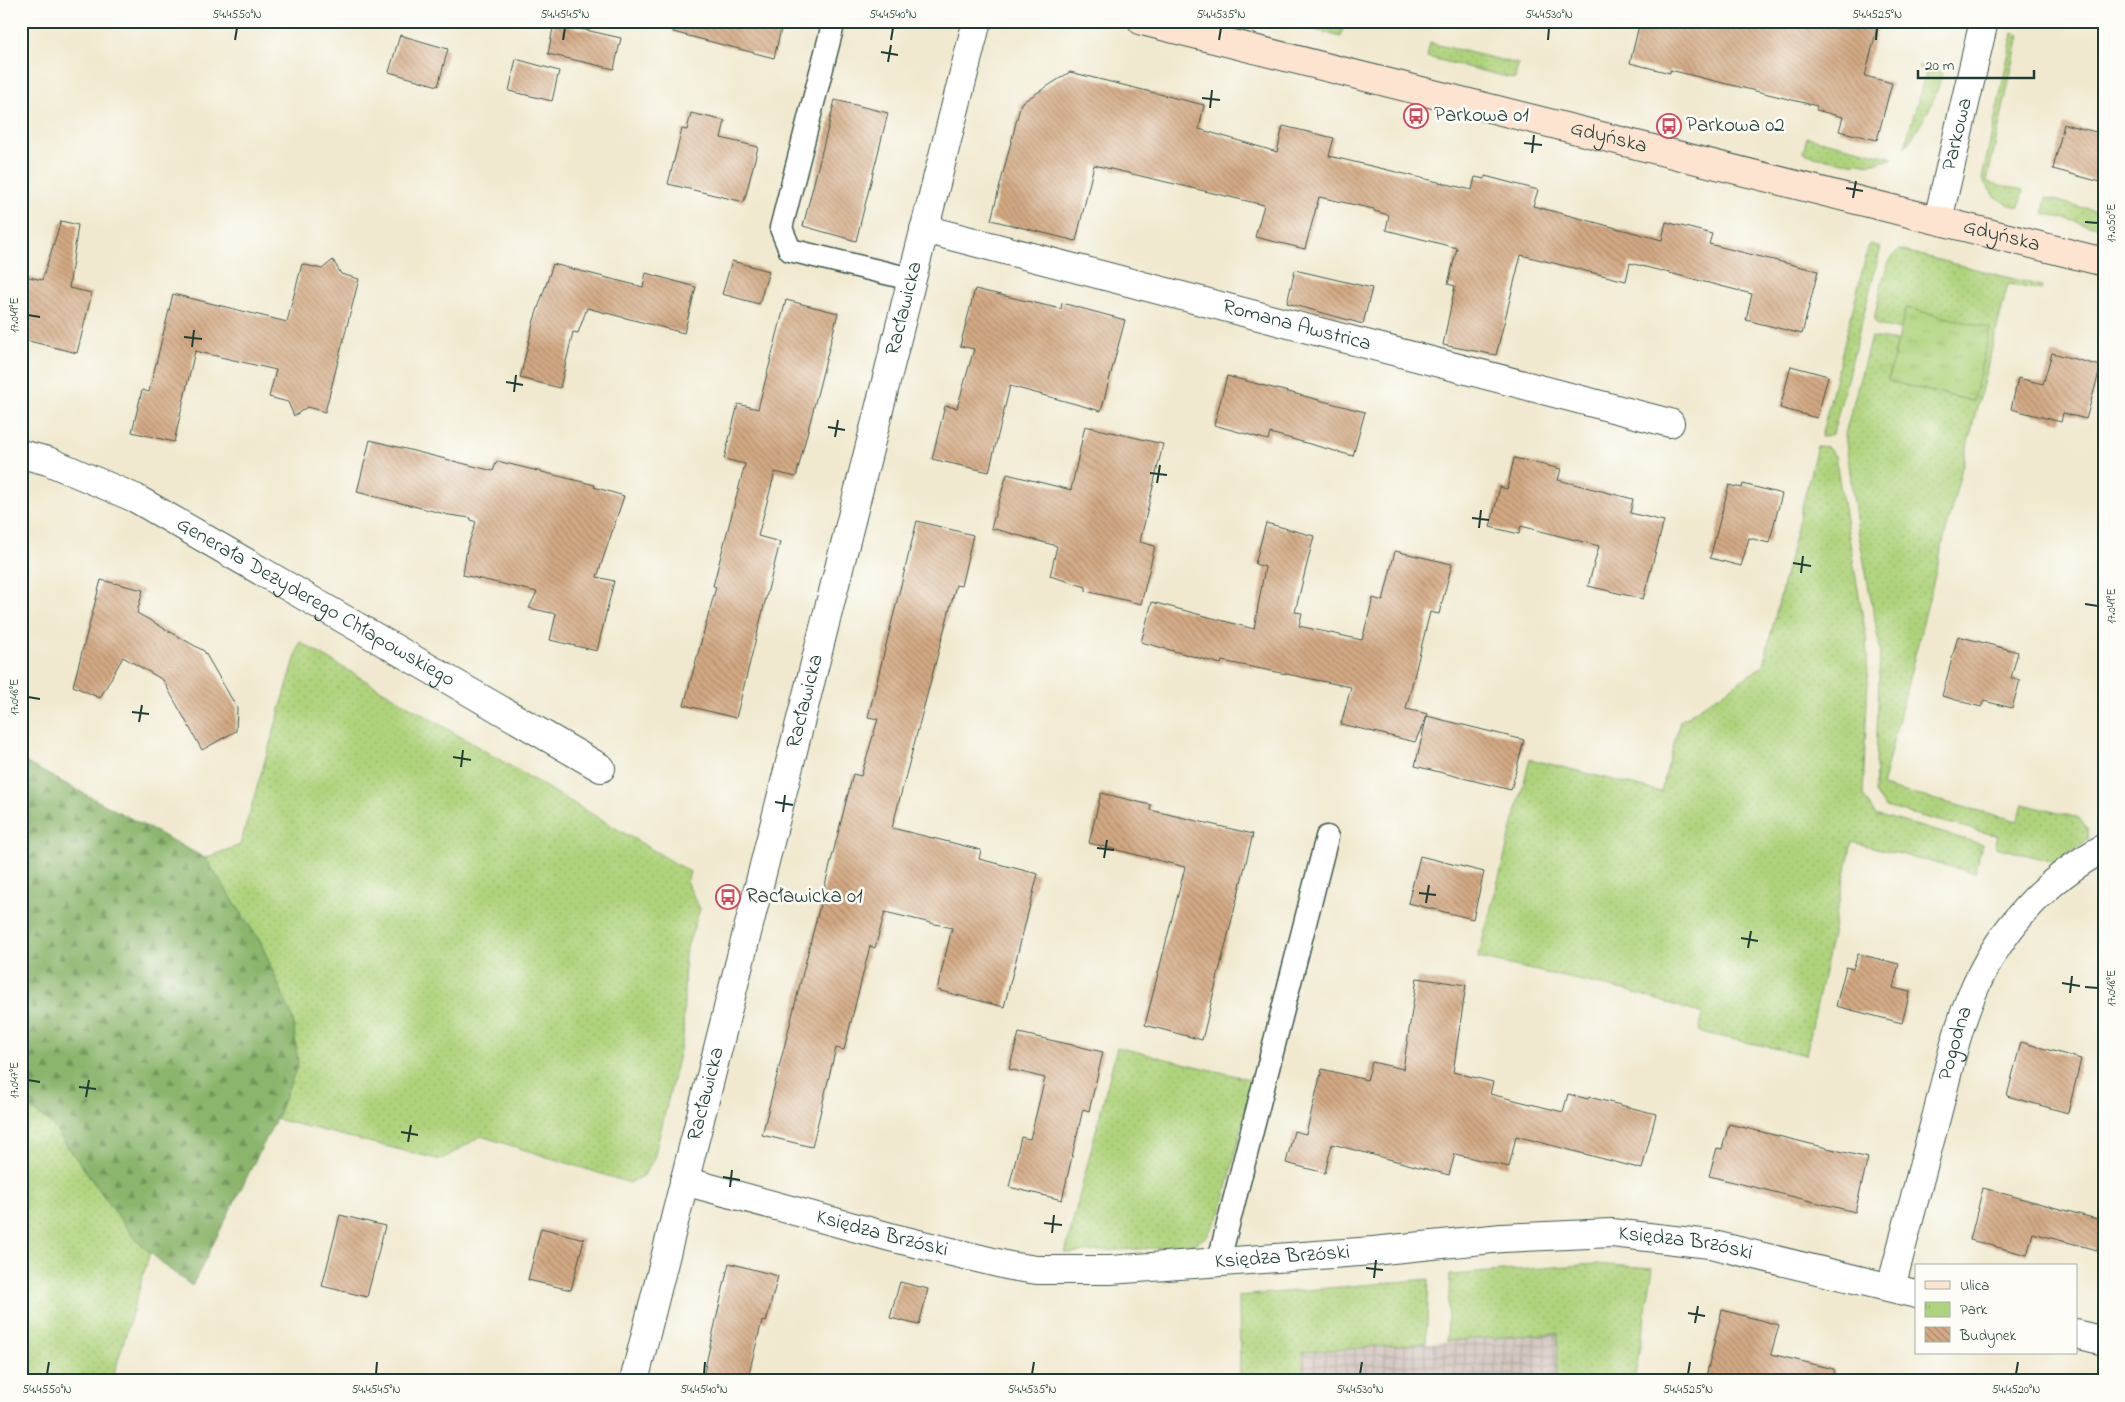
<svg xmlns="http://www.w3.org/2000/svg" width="2125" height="1402" font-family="'Indie Flower',sans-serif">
  <defs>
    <pattern id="industrial-grid" width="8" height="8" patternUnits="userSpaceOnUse" patternTransform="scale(1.25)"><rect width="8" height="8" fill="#cec1b9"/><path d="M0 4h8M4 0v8" fill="none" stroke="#a79e97"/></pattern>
    <pattern id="grass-dots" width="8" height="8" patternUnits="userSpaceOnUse" patternTransform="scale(1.25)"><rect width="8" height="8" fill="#afd37c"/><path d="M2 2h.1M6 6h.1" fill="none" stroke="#96b66c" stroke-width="1.8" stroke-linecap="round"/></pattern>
    <pattern id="forest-firs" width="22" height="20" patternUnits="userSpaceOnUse" patternTransform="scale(1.25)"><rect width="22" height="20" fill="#8bb56c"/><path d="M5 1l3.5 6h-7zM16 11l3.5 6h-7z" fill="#71945a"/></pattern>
    <pattern id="park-tufts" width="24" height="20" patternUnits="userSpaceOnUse" patternTransform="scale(1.25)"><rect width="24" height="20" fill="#afd37c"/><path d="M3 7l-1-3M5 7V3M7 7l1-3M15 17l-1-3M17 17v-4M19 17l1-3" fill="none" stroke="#96b66c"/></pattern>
    <pattern id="building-back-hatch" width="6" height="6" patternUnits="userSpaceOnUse" patternTransform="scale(1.25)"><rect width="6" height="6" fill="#d3a983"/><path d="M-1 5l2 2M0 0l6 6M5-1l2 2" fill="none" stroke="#ab8b6c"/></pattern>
  </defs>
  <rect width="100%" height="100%" fill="#fdfcf7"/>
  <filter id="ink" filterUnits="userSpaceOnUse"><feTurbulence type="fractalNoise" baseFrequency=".02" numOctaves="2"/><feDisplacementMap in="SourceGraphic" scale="10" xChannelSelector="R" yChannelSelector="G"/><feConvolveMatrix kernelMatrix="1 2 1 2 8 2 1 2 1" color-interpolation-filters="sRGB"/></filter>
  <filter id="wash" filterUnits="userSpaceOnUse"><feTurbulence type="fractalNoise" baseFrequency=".0096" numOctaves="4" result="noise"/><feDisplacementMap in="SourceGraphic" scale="20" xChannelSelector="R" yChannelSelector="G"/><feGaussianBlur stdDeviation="1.12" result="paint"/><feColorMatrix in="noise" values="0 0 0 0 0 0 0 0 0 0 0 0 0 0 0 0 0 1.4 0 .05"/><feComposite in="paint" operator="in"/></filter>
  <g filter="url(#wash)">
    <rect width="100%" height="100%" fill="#f0e9cf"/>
    <path fill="url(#industrial-grid)" d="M1559 1333 1557 1381H1305L1303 1352Z"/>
    <g fill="url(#grass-dots)" stroke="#678858">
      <path d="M1283 21H1344L1341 37Z"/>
      <path d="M2013 33 2019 35 1987 182 2023 190 2019 207C2000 204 1992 195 1982 179Z"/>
      <path d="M1430 43 1518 64 1515 79 1427 57Z"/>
      <path d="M1919 66 1942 73C1936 102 1921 125 1904 149L1926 72 1918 69Z"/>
      <path d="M1807 137 1893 158C1865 170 1831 160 1803 153Z"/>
      <path d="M2046 198 2104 213V229L2043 213Z"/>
      <path d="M1869 244 1881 247 1833 434 1821 437Z"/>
      <path d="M1900 250 2042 286 2041 290 2008 284 1882 786 2018 821 2023 804 2079 818 2087 829 2089 839 2055 862 1995 847 1998 836 1885 807 1875 793 1880 648 1856 519 1845 434 1871 337 1898 341 1888 381 1972 401 1906 309 1901 330 1878 325 1874 320C1878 304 1884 255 1900 250Z"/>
      <path d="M1817 446 1827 447 1835 456 1866 636 1868 676 1863 796 1875 814 1982 844 1975 873 1852 842 1806 1055 1699 1032 1703 1014 1628 991 1478 958 1530 759 1661 792 1680 721 1763 666Z"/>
      <path d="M300 642 690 872 687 883 700 909 685 954 683 1038 654 1158 644 1175 630 1183 481 1136 441 1160 276 1119 298 1064 261 943 205 858 240 845Z"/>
      <path d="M1117 1047 1253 1080 1221 1213 1207 1236 1192 1246 1065 1253Z"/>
      <path d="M21 1103H24L53 1126 135 1239 150 1252 112 1381H21Z"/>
      <path d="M1595 1264 1653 1268 1634 1381H1557L1558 1333 1447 1341 1450 1275Z"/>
      <path d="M1429 1279 1426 1343 1303 1352 1305 1381H1240L1239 1296Z"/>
    </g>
    <path fill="url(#forest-firs)" stroke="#557950" d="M21 760 205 858 261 943 293 1019 298 1064 276 1119 192 1286 169 1269 135 1239 53 1126 25 1103H21Z"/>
    <path fill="url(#park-tufts)" stroke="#678858" d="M1906 308 1990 328 1973 401 1888 381Z"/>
    <g id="blocks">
      <g fill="url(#building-back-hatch)">
        <path d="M675 21H783L774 58 673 32Z"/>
        <path d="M1640 21H1879L1865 76 1892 83 1877 140 1839 131 1843 117 1816 110 1817 106 1670 70V73L1630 63Z"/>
        <path d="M554 23 621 38 614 69 548 54Z"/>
        <path d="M400 35 448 49 438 86 389 72Z"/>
        <path d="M516 59 559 71 552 101 509 91Z"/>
        <path d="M1070 72 1204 105 1199 129 1277 152 1283 126 1334 138 1329 156 1472 190 1475 177 1485 179V176L1538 190 1533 206 1662 240 1666 222 1712 234 1709 244 1818 271 1802 334 1746 320 1752 294 1630 263 1626 281 1521 255 1496 355 1443 345 1455 286 1448 284 1457 248 1386 230 1389 215 1374 211V209L1319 197 1305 249 1255 237 1264 205 1094 165 1076 241 991 220 1021 103Z"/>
        <path d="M835 100 888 113 856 241 803 226Z"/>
        <path d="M691 113 725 121 721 138 758 147 744 202 668 184 682 129 687 130Z"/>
        <path d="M2064 124 2104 134V183L2053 169Z"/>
        <path d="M61 221 78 225 69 288 92 293 77 353 21 339V275L42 280Z"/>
        <path d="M333 260 341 274 359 279 325 412 307 407 294 416 288 402 269 397 276 370 195 351 174 442 132 432 142 390 149 392 173 294 287 322 302 264 322 269Z"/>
        <path d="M732 261 769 271 759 304 722 294Z"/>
        <path d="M553 264 643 287 646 273 696 287 684 333 587 308 578 333 573 332 560 388 520 378 534 320Z"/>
        <path d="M1295 270 1372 288 1363 324 1287 303Z"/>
        <path d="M975 289 1061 309 1062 303 1125 320 1101 411 1010 386 989 472 932 459 945 406 957 408 974 349 960 346Z"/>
        <path d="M786 300 838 313 796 477 775 472 758 536 780 542 736 718 684 705 716 587 713 586 745 464 724 459 738 404 758 409Z"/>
        <path d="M2052 353 2101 366 2086 419 2063 413 2061 422 2011 409 2018 378 2043 384Z"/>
        <path d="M1791 366 1828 376 1817 418 1780 408Z"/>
        <path d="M1227 376 1365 412 1353 456 1270 433 1268 440 1214 425Z"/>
        <path d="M1085 426 1163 444 1140 542 1155 546 1141 604 1086 591V587L1050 576 1057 546 991 528 1007 474 1071 490Z"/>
        <path d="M370 440 493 471 497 461 595 485 594 487 624 496 597 577 614 581 597 651 550 640 556 614 529 608 537 592 463 575 467 548 476 522 471 520V518L449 515 357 492Z"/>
        <path d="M1514 458 1561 469 1558 480 1633 499 1630 513 1664 521 1643 599 1588 586 1599 546 1521 526 1519 534 1490 527 1500 487 1507 489Z"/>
        <path d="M1743 484 1782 494 1769 543 1749 538 1741 566 1710 558 1729 485 1742 488Z"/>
        <path d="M917 521 973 535 961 586 956 585 892 828 981 850 979 859 1038 874 1004 1007 937 990 952 928 885 912 875 948 870 946 844 1050 836 1048 812 1147 762 1135 853 774 861 776 878 719 868 717Z"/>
        <path d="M1266 523 1314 536 1295 612 1302 613 1299 626 1362 640 1373 598 1383 601 1395 551 1452 564 1439 614 1430 612 1406 709 1428 714 1415 742 1341 724 1351 687 1222 661 1221 664 1141 642 1152 602 1254 629 1265 567 1255 564Z"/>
        <path d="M101 580 143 590 137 613 204 651 237 708 236 731 202 750 163 680 123 657 100 698 73 686Z"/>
        <path d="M1958 636 2018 652 2011 678 2020 680 2012 708 1984 701 1981 707 1942 696Z"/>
        <path d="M1427 716 1524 740 1511 790 1415 766Z"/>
        <path d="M1101 793 1151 805 1150 810 1253 834 1202 1040 1145 1025 1185 867 1089 843Z"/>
        <path d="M1420 856 1484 872 1473 919 1408 903Z"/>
        <path d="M1858 954 1899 964 1893 988 1910 992 1902 1023 1836 1006 1846 967 1853 969Z"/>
        <path d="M1417 978 1466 985 1453 1072 1493 1082 1490 1094 1563 1112 1568 1094 1588 1099 1589 1097 1656 1114 1642 1169 1516 1136 1509 1167 1455 1154 1449 1175 1332 1144 1325 1173 1286 1163 1294 1131 1306 1134 1322 1069 1367 1080 1372 1062 1403 1069Z"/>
        <path d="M1019 1033 1103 1052 1089 1111 1083 1109 1062 1200 1009 1187 1021 1137 1030 1139 1045 1078 1009 1069Z"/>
        <path d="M2021 1042 2081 1059 2068 1113 2007 1096Z"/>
        <path d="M1729 1124 1868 1158 1855 1212 1709 1176 1717 1148 1722 1149Z"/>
        <path d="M1983 1188 2104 1221V1252L2033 1233 2027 1255 1970 1240Z"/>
        <path d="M340 1215 385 1226 367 1297 322 1286Z"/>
        <path d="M541 1228 584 1239 571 1290 528 1280Z"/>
        <path d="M729 1263 778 1276 766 1322 762 1321 747 1381H702Z"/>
        <path d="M900 1282 928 1289 919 1325 890 1318Z"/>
        <path d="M1722 1310 1779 1325 1771 1354 1834 1369 1833 1381H1705Z"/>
      </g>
    </g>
  </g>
  <g filter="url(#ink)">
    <use href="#blocks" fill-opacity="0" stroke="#3e574b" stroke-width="1"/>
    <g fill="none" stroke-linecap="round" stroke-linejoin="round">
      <defs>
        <g id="lane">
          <path d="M834 21 781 228 790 250 911 279"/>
          <path d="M1219 1260 1327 837"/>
        </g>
        <g id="street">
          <path id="s1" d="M1938 220 1984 21"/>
          <path id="s2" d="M924 229 1670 423"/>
          <path id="s3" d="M21 454 48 461 135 498 601 768"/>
          <path id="s4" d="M684 1181 894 1238 1010 1266 1037 1270H1110L1373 1251 1502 1238 1612 1233 1710 1244 1916 1294"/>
          <path id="s5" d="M1891 1287C1906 1231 1921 1175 1936 1118 1947 1077 1955 1034 1972 994 1998 932 2044 880 2104 848"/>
          <path d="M2076 1334 2104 1341"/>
          <path id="s6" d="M634 1381 977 21"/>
        </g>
        <g id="secondary">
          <path id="s7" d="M1142 21 2104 262"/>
        </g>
      </defs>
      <use href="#lane" stroke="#3e574b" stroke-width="25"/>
      <use href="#street" stroke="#3e574b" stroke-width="30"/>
      <use href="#secondary" stroke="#3e574b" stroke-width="30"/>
      <use href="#lane" stroke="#fff" stroke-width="22"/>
      <use href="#street" stroke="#fff" stroke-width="28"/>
      <use href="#secondary" stroke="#fde4d1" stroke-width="28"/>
    </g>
  </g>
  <path fill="none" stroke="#1f3d34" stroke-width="2" d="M235 40 237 28M563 40 565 28M891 40 893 28M1219 40 1221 28M1548 40 1549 28M1876 40 1877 28M881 52 898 55M888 62 891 45M1202 98 1220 100M1210 108 1212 90M1524 143 1542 145M1532 153 1534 135M1846 188 1863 191M1853 198 1856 181M2085 222 2098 223M28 315 40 317M184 337 202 339M192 347 194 330M506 382 523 385M514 392 516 375M828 427 845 430M835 437 838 420M1150 473 1167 475M1157 483 1160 465M1472 518 1489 520M1479 528 1481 510M1793 563 1811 566M1801 573 1803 556M2085 604 2098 606M28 697 40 699M132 712 149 714M139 722 142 705M453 757 471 760M461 767 463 750M775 802 793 805M783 812 785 795M1097 848 1114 850M1104 858 1107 840M1419 893 1436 895M1426 903 1429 885M1741 938 1758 941M1748 948 1751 931M2062 983 2080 986M2085 987 2098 988M2070 993 2072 976M28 1080 40 1082M79 1087 96 1089M86 1097 89 1080M401 1132 418 1135M408 1142 411 1125M723 1177 740 1180M730 1187 732 1170M1044 1223 1062 1225M1052 1233 1054 1215M1366 1268 1383 1270M1374 1278 1376 1260M1688 1313 1705 1316M1695 1323 1698 1306M47 1374 49 1362M376 1374 377 1362M704 1374 705 1362M1032 1374 1034 1362M1360 1374 1362 1362M1688 1374 1690 1362M2016 1374 2018 1362"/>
  <defs>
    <symbol id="bus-ring" viewBox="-11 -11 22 22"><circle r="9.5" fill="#fdfcf7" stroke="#d1495b" stroke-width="1.5"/><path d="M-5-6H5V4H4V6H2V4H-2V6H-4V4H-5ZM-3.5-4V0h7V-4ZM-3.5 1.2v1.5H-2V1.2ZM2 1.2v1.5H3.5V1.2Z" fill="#d1495b"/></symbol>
  </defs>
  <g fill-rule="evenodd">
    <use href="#bus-ring" x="1402" y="102" width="28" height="28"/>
    <use href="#bus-ring" x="1655" y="112" width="28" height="28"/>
    <use href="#bus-ring" x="714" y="883" width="28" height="28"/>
  </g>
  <g text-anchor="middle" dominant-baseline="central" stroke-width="5" stroke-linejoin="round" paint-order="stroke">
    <g font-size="21" fill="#1f3d34" stroke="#fdfcf7" text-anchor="start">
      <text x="1434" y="116">Parkowa 01</text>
      <text x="1686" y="126">Parkowa 02</text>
      <text x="746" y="897">Racławicka 01</text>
    </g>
    <g font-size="21" fill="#1f3d34" stroke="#fdfcf7">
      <text stroke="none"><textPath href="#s1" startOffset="88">Parkowa</textPath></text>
      <text stroke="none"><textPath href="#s7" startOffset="481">Gdyńska</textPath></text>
      <text stroke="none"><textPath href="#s7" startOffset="886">Gdyńska</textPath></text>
      <text stroke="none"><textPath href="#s6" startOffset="1106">Racławicka</textPath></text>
      <text stroke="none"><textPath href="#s2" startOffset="385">Romana Awstrica</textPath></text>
      <text stroke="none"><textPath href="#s3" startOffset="331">Generała Dezyderego Chłapowskiego</textPath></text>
      <text stroke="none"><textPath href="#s6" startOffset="701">Racławicka</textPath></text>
      <text stroke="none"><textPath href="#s5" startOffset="252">Pogodna</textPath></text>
      <text stroke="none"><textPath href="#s6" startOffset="296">Racławicka</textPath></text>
      <text stroke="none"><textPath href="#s4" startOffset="205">Księdza Brzóski</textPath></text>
      <text stroke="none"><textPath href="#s4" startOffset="1015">Księdza Brzóski</textPath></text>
      <text stroke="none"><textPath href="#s4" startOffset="610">Księdza Brzóski</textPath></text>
    </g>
  </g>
  <rect width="2125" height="1402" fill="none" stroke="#fdfcf7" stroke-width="55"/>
  <rect x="1915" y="1264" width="162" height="90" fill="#fdfcf7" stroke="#a4b0a9"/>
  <rect x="1925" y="1281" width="25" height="8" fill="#fde4d1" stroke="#a4b0a9"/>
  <text x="1960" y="1290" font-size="15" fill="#1f3d34">Ulica</text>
  <rect x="1925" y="1302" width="25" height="15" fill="url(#park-tufts)" stroke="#a4b0a9"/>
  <text x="1960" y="1314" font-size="15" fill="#1f3d34">Park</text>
  <rect x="1925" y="1327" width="25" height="15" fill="url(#building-back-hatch)" stroke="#a4b0a9"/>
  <text x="1960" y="1340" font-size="15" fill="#1f3d34">Budynek</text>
  <path d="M1918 70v8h116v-8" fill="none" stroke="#1f3d34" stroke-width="2.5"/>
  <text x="1925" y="70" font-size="15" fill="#1f3d34" stroke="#fdfcf7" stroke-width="4" paint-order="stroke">20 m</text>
  <rect x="28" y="28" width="2070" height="1346" fill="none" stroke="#1f3d34" stroke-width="2"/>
  <g font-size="12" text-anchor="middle" fill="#1f3d34">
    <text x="237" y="18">54.4550°N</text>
    <text x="565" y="18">54.4545°N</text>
    <text x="893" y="18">54.4540°N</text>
    <text x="1221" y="18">54.4535°N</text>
    <text x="1549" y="18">54.4530°N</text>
    <text x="1877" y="18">54.4525°N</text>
    <text transform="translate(2111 223) rotate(-90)" y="4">17.050°E</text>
    <text transform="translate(14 315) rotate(-90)" y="4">17.049°E</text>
    <text transform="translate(2111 606) rotate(-90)" y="4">17.049°E</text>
    <text transform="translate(14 697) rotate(-90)" y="4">17.048°E</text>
    <text transform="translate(2111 988) rotate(-90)" y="4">17.048°E</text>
    <text transform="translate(14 1080) rotate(-90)" y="4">17.047°E</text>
    <text x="47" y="1393">54.4550°N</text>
    <text x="376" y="1393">54.4545°N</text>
    <text x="704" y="1393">54.4540°N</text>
    <text x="1032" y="1393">54.4535°N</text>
    <text x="1360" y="1393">54.4530°N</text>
    <text x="1688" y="1393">54.4525°N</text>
    <text x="2016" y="1393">54.4520°N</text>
  </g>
</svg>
